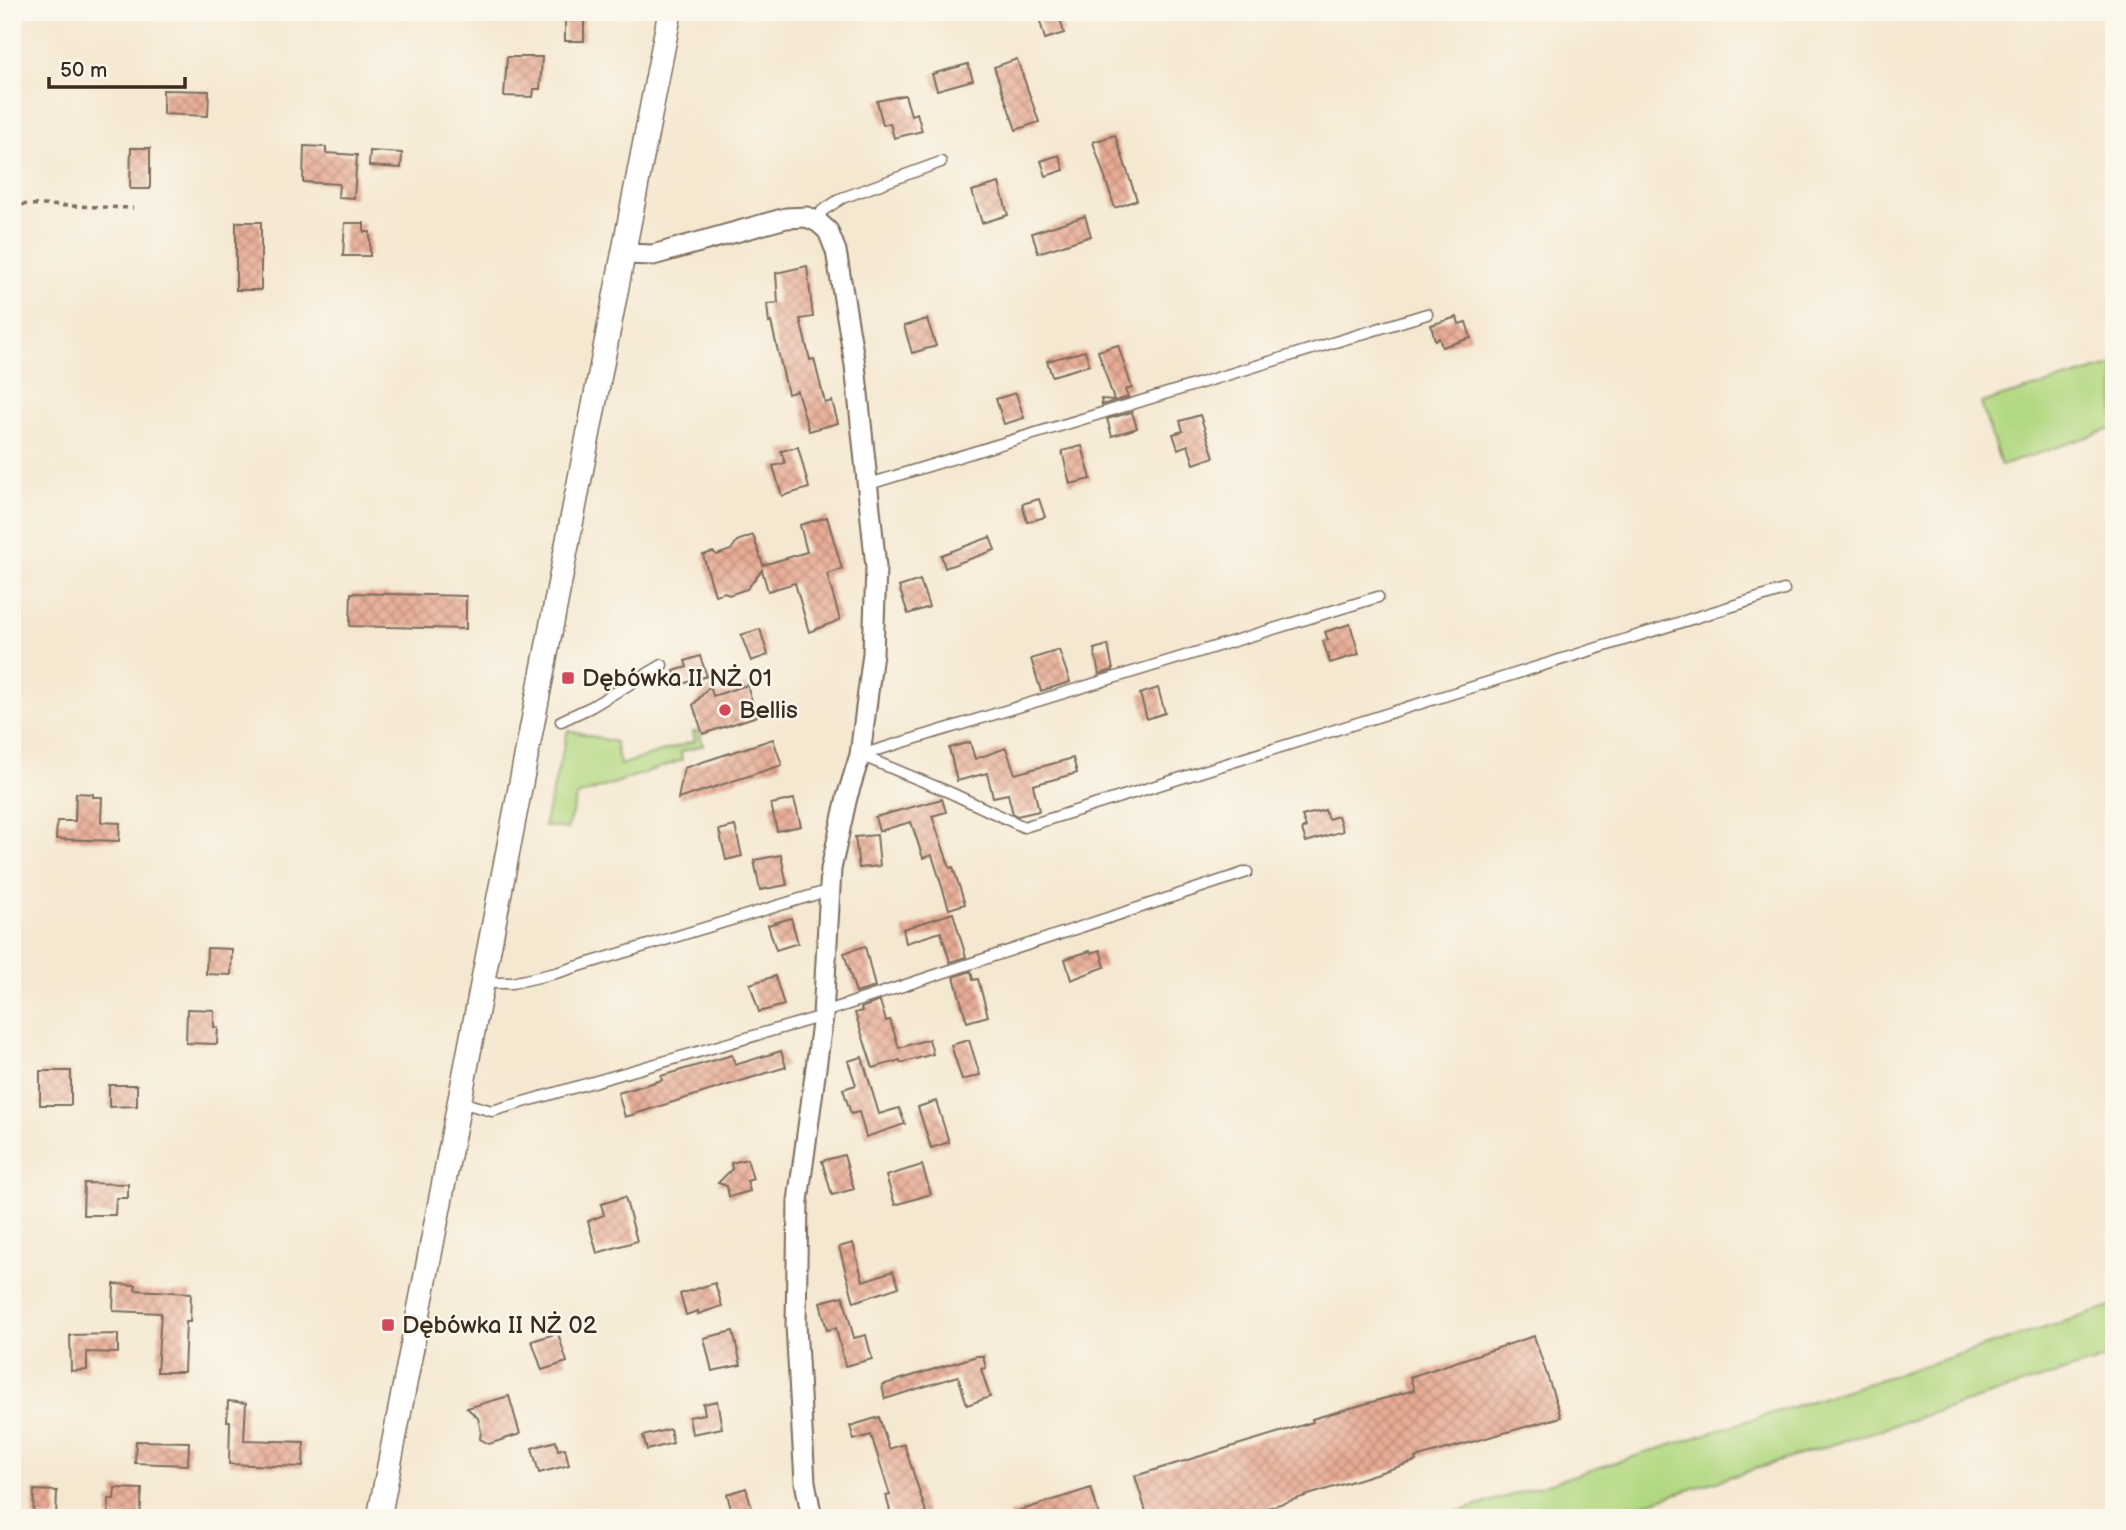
<svg xmlns="http://www.w3.org/2000/svg" width="2126" height="1530" font-family="'Balsamiq Sans',sans-serif">
  <defs>
    <pattern id="building-cross-hatch" width="8" height="8" patternUnits="userSpaceOnUse" patternTransform="scale(1.75)"><rect width="8" height="8" fill="#e8ac95"/><path d="M0 0l8 8M0 8l8-8" fill="none" stroke="#bd8c79"/></pattern>
  </defs>
  <rect width="100%" height="100%" fill="#fbf7ec"/>
  <filter id="ink" filterUnits="userSpaceOnUse"><feTurbulence type="fractalNoise" baseFrequency=".0143" numOctaves="2"/><feDisplacementMap in="SourceGraphic" scale="14" xChannelSelector="R" yChannelSelector="G"/><feConvolveMatrix kernelMatrix="1 2 1 2 8 2 1 2 1" color-interpolation-filters="sRGB"/></filter>
  <filter id="wash" filterUnits="userSpaceOnUse"><feTurbulence type="fractalNoise" baseFrequency=".00686" numOctaves="4" result="noise"/><feDisplacementMap in="SourceGraphic" scale="28" xChannelSelector="R" yChannelSelector="G"/><feGaussianBlur stdDeviation="1.57" result="paint"/><feColorMatrix in="noise" values="0 0 0 0 0 0 0 0 0 0 0 0 0 0 0 0 0 1.4 0 .05"/><feComposite in="paint" operator="in"/></filter>
  <g filter="url(#wash)">
    <rect width="100%" height="100%" fill="#f5e8d1"/>
    <g fill="#b2d881" stroke="#768150" stroke-width="2">
      <path d="M2114 365V428L2001 466 1981 403Z"/>
      <path d="M568 730 615 742 620 765 695 741 693 732 699 731 703 745 681 752 682 760 577 796 567 829 544 826Z"/>
      <path d="M2114 1306V1356L1599 1518H1438Z"/>
    </g>
    <g id="blocks">
      <g fill="url(#building-cross-hatch)">
        <rect x="565" y="12" width="19" height="29"/>
        <path d="M1058 12 1064 33 1045 39 1039 18Z"/>
        <path d="M507 57H542L540 89H534L533 97 504 96Z"/>
        <path d="M1017 59 1039 122 1016 130 994 67Z"/>
        <path d="M968 64 973 80 937 90 932 74Z"/>
        <path d="M163 90 209 91 208 116 163 114Z"/>
        <path d="M905 95 911 115 917 113 922 131 894 138 890 123 883 125 877 101Z"/>
        <path d="M1115 135 1137 200 1115 208 1093 142Z"/>
        <path d="M304 146 326 147V153L357 155 354 198 338 197 339 184 303 182Z"/>
        <path d="M131 148H150V189H130Z"/>
        <path d="M370 151 402 153 401 168 369 166Z"/>
        <path d="M1059 155 1064 170 1046 176 1041 161Z"/>
        <path d="M999 183 1008 215 982 223 972 191Z"/>
        <path d="M1085 216 1091 236 1038 253 1032 233Z"/>
        <rect x="236" y="222" width="25" height="68"/>
        <path d="M345 223H364V232H370V256H343Z"/>
        <path d="M807 266 813 317 800 319 810 360 814 359 825 403 832 401 838 423 809 431 797 391 788 394 771 322 769 323 767 304 778 303 776 273Z"/>
        <path d="M1457 317 1459 324 1466 322 1471 338 1442 347 1439 338 1435 340 1431 325Z"/>
        <path d="M927 319 936 346 912 353 904 326Z"/>
        <path d="M1118 345 1132 388 1125 390 1128 397 1102 405 1101 399 1114 400 1098 351Z"/>
        <path d="M1085 351 1090 365 1052 376 1047 361Z"/>
        <path d="M1016 393 1024 418 1004 424 996 399Z"/>
        <path d="M1132 412 1137 428 1112 436 1107 419Z"/>
        <path d="M1200 415 1214 457 1194 464 1188 445 1178 449 1173 434 1183 431 1180 421Z"/>
        <path d="M1082 446 1091 479 1070 484 1062 451Z"/>
        <path d="M798 447 809 488 782 496 773 466 785 463 781 451Z"/>
        <path d="M1039 499 1045 517 1027 522 1022 504Z"/>
        <path d="M827 517 842 569 827 574 840 620 809 632 795 583 768 591 762 570 747 589 729 595 725 592 715 595 703 555 713 552 717 555 731 550 737 541 753 535 763 565 807 552 800 525Z"/>
        <path d="M990 537 995 550 945 568 941 555Z"/>
        <path d="M920 580 929 607 908 614 899 587Z"/>
        <path d="M351 593 466 596V629L350 626Z"/>
        <path d="M1350 624 1359 654 1330 663 1323 641 1328 640 1325 632Z"/>
        <path d="M760 629 768 655 751 661 741 635Z"/>
        <path d="M1108 645 1113 670 1099 674 1094 649Z"/>
        <path d="M1059 650 1070 682 1041 691 1031 659Z"/>
        <path d="M700 656 707 676 679 685 674 671 687 667 685 661Z"/>
        <path d="M747 685 757 716 703 734 693 705 710 686 713 696Z"/>
        <path d="M1158 688 1165 713 1147 719 1140 694Z"/>
        <path d="M773 739 782 765 678 799 684 768Z"/>
        <path d="M970 742 975 759 1006 748 1015 774 1073 758 1077 773 1033 785 1039 811 1017 816 1013 814 1008 794 993 797 987 773 957 781 949 748Z"/>
        <path d="M76 793 93 794V797H102L101 822 120 823 119 841 56 839 57 821H75Z"/>
        <path d="M794 799 801 826 777 831 771 804Z"/>
        <path d="M942 799 946 812 932 816 950 868 953 867 965 904 949 909 932 855 923 858 911 822 879 831 875 817Z"/>
        <path d="M1325 810 1328 819 1338 816 1343 831 1306 842 1302 829 1306 827 1302 816Z"/>
        <path d="M735 826 742 856 726 860 719 830Z"/>
        <path d="M877 835 880 866 859 868 855 837Z"/>
        <path d="M781 855 787 885 760 890 754 860Z"/>
        <path d="M953 913 966 957 950 962 941 932 906 943 903 929Z"/>
        <path d="M791 918 798 943 776 950 768 925Z"/>
        <path d="M865 946 875 987 856 993 844 953Z"/>
        <path d="M207 948 232 949 231 975 206 974Z"/>
        <path d="M1100 950 1105 967 1071 980 1065 959 1090 951 1091 953Z"/>
        <path d="M971 971 973 980 978 979 988 1016 967 1022 954 977Z"/>
        <path d="M775 976 784 1005 759 1012 750 984Z"/>
        <path d="M880 1001 886 1021 890 1020 899 1048 929 1039 933 1054 901 1063 900 1060 873 1068 855 1013 862 1011 861 1008Z"/>
        <path d="M187 1009 214 1010V1027H218L217 1044 186 1043Z"/>
        <path d="M969 1040 980 1075 962 1080 951 1045Z"/>
        <path d="M781 1051 786 1067 625 1117 618 1093 662 1080 661 1076 732 1055 735 1065Z"/>
        <path d="M862 1057 879 1114 899 1108 905 1124 866 1137 859 1112 851 1114 843 1089 856 1085 848 1061Z"/>
        <rect x="40" y="1071" width="31" height="34"/>
        <path d="M109 1085H137V1106L109 1107Z"/>
        <path d="M936 1101 949 1142 931 1148 918 1107Z"/>
        <path d="M844 1155 854 1189 832 1195 822 1161Z"/>
        <path d="M747 1159 753 1179 747 1181 750 1191 729 1197 727 1186 718 1183 732 1169 731 1163Z"/>
        <path d="M922 1165 931 1194 895 1205 886 1176Z"/>
        <path d="M84 1183 128 1184V1198H116L115 1215H83Z"/>
        <path d="M625 1197 637 1241 597 1253 588 1221 604 1215 601 1204Z"/>
        <path d="M853 1243 863 1281 893 1271 899 1287 854 1302 839 1247Z"/>
        <path d="M715 1283 722 1306 698 1314V1311L686 1315 680 1294Z"/>
        <path d="M114 1284 136 1285 135 1290 191 1293 190 1322H186L184 1372H157L161 1313 113 1311Z"/>
        <path d="M843 1296 854 1338 866 1335 872 1359 845 1366 836 1328 827 1330 820 1302Z"/>
        <path d="M733 1331 741 1365 712 1371 704 1338Z"/>
        <path d="M558 1333 567 1362 542 1370 532 1341Z"/>
        <path d="M118 1334V1353L87 1352V1370L71 1371 70 1335Z"/>
        <path d="M1534 1336 1561 1417 1415 1458 1416 1461 1236 1518H1148L1135 1476 1313 1422 1312 1419 1414 1390 1410 1377Z"/>
        <path d="M977 1356H983L986 1368 981 1369 990 1397 967 1405 958 1376 885 1399 882 1385Z"/>
        <path d="M509 1396 520 1434 489 1444 480 1439 481 1431 478 1418 467 1408Z"/>
        <path d="M228 1401 246 1403 244 1440 304 1442 303 1467 229 1464 230 1421H227Z"/>
        <path d="M717 1401 722 1428 692 1434 689 1417 705 1414 703 1404Z"/>
        <path d="M879 1417 889 1449 904 1444 928 1518H892L886 1496 890 1495 871 1435 854 1440 850 1426Z"/>
        <path d="M670 1429 673 1443 647 1450 643 1436Z"/>
        <path d="M136 1441 189 1442 188 1465 135 1463Z"/>
        <path d="M556 1441 558 1450 565 1448 569 1465 539 1473 532 1448Z"/>
        <path d="M115 1488 142 1489 140 1518 108 1517 109 1499H114Z"/>
        <path d="M746 1488 752 1508 732 1513 727 1494Z"/>
        <path d="M1091 1488 1100 1518H1010L1009 1514Z"/>
        <path d="M34 1490 57 1491 56 1518H33Z"/>
      </g>
    </g>
  </g>
  <g filter="url(#ink)">
    <use href="#blocks" fill-opacity="0" stroke="#7c6c5d" stroke-width="2"/>
    <g fill="none" stroke-linecap="round" stroke-linejoin="round">
      <defs>
        <g id="service">
          <path d="M818 222 822 211 842 198 941 162"/>
          <path d="M869 484 1427 314"/>
          <path d="M561 721 591 707 662 665"/>
          <path d="M860 755 951 793 1024 827 1784 590"/>
          <path d="M861 755 1378 597"/>
          <path d="M483 983H512L556 973 830 890"/>
          <path d="M824 1012 1247 872"/>
          <path d="M460 1102 492 1111 823 1016"/>
        </g>
        <path id="minor" d="M624 254 653 255 786 218 807 217 818 222 828 231 836 251 855 365 876 567 873 653 860 755 847 797 831 869 823 1016 798 1201 796 1325 805 1482 812 1518"/>
        <path id="tertiary" d="M379 1518 670 12"/>
      </defs>
      <use href="#service" stroke="#7c6c5d" stroke-width="13"/>
      <use href="#minor" stroke="#7c6c5d" stroke-width="23"/>
      <use href="#tertiary" stroke="#7c6c5d" stroke-width="26"/>
      <path stroke="#7c6c5d" stroke-width="3.5" stroke-dasharray="5 5" stroke-linecap="butt" d="M12 204 133 208"/>
      <use href="#service" stroke="#fff" stroke-width="10"/>
      <use href="#minor" stroke="#fff" stroke-width="19"/>
      <use href="#tertiary" stroke="#fff" stroke-width="23"/>
    </g>
  </g>
  <g fill="#d1495b" stroke="#fbf7ec" stroke-width="2.5">
    <rect x="561" y="671" width="14" height="14" rx="3.5"/>
    <circle cx="725" cy="710" r="7"/>
    <rect x="381" y="1318" width="14" height="14" rx="3.5"/>
  </g>
  <g text-anchor="middle" dominant-baseline="central" stroke-width="5" stroke-linejoin="round" paint-order="stroke">
    <g font-size="24" fill="#3b2a1e" stroke="#fbf7ec" text-anchor="start">
      <text x="582" y="678">Dębówka II NŻ 01</text>
      <text x="739" y="710">Bellis</text>
      <text x="402" y="1325">Dębówka II NŻ 02</text>
    </g>
  </g>
  <rect width="2126" height="1530" fill="none" stroke="#fbf7ec" stroke-width="42"/>
  <path d="M49 77v10h136v-10" fill="none" stroke="#3b2a1e" stroke-width="3.5"/>
  <text x="60" y="77" font-size="21" fill="#3b2a1e" stroke="#fbf7ec" stroke-width="5" paint-order="stroke">50 m</text>
</svg>
